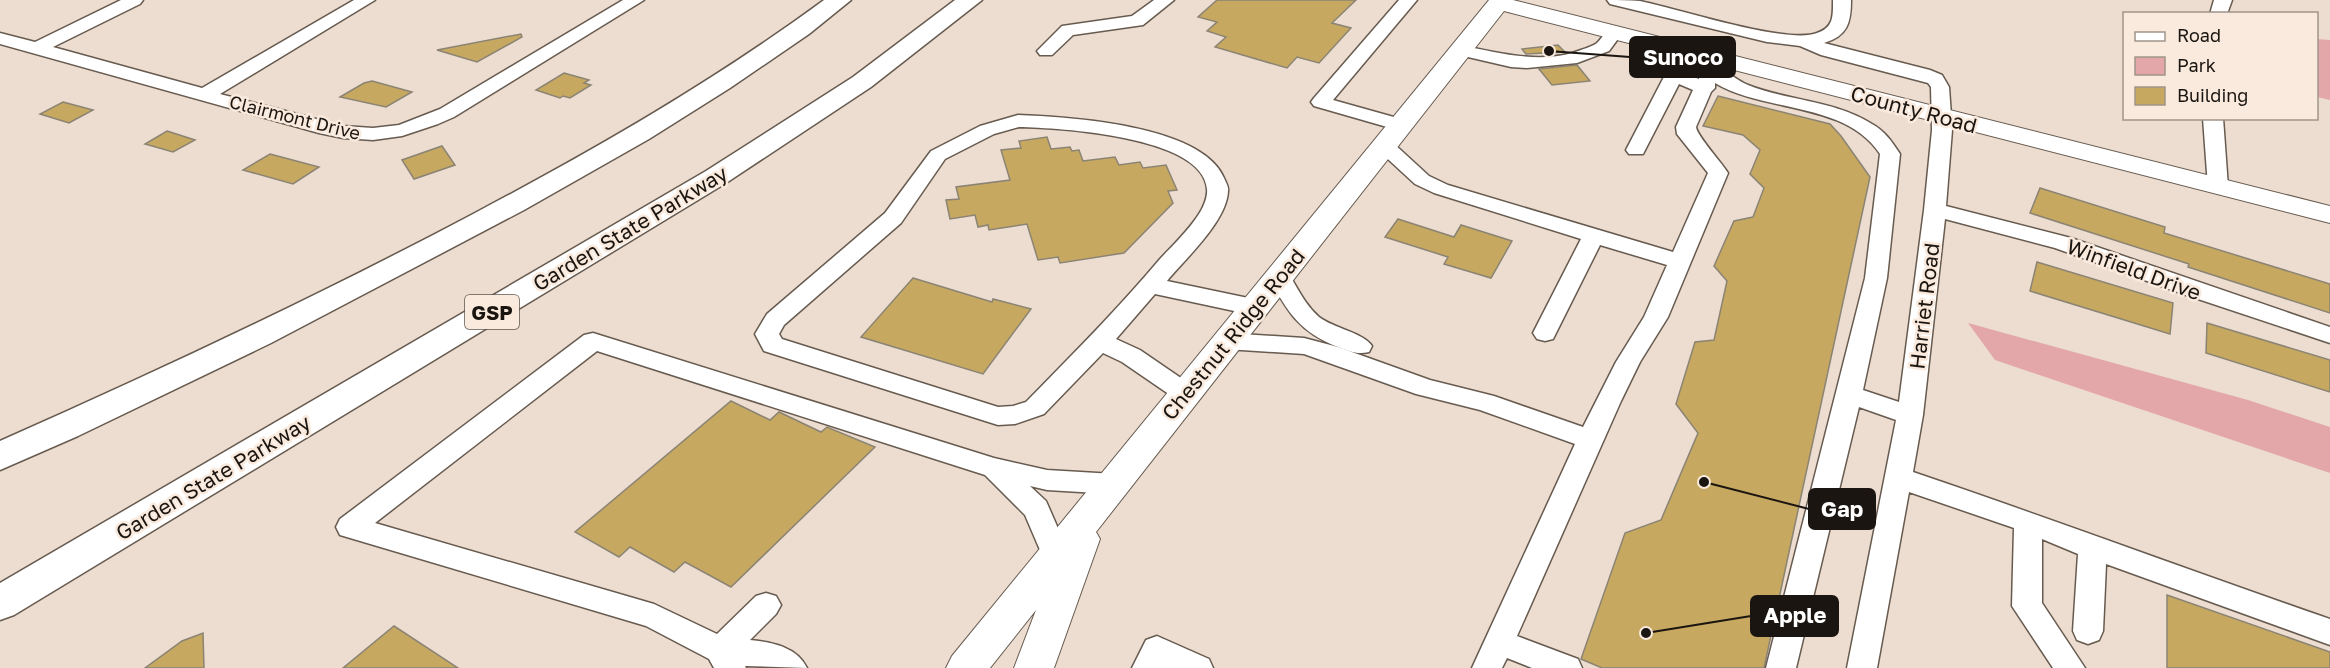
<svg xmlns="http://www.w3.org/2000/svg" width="2330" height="668" font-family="'Golos Text',sans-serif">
  <rect width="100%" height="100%" fill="#ecddd0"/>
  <g fill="#e3a6a9">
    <path d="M2316 39 2330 40V100L2317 97Z"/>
    <path d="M1968 323 2248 400 2330 427V473L1995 360Z"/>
  </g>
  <g fill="#c6a860" stroke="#8b8474" stroke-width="1.5">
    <path d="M1217 0H1356L1332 23 1351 28 1319 63 1297 57 1287 68 1215 47 1226 37 1207 31 1217 22 1198 17Z"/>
    <path d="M521 34 522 37 477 62 437 50Z"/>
    <path d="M1558 45 1565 52 1526 54 1522 49Z"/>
    <path d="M1577 65 1590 81 1552 85 1539 69Z"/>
    <path d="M564 73 589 80 584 83 591 85 570 98 563 96 560 98 536 90Z"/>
    <path d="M372 81 412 92 386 107 340 97 364 83Z"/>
    <path d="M1718 96 1830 124 1841 136 1870 177 1764 668H1602L1581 659 1625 533 1661 520 1698 433 1676 404 1695 342 1714 340 1727 281 1714 266 1734 221 1753 217 1764 188 1750 174 1760 150 1743 135 1703 126Z"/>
    <path d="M63 102 93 110 69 123 40 114Z"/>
    <path d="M167 131 195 140 173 152 145 144Z"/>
    <path d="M1047 137 1051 149 1070 147 1072 151 1079 150 1083 161 1115 157 1119 165 1140 162 1143 168 1166 165 1177 190 1168 191 1173 203 1124 253 1060 263 1058 257 1038 260 1027 224 989 230 988 225 978 227 975 215 950 219 946 200 959 199 956 187 1010 180 1001 150 1021 148 1019 141Z"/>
    <path d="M442 146 455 165 414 179 402 160Z"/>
    <path d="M270 154 319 167 293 184 243 170Z"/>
    <path d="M2040 188 2165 227 2164 233 2330 284V313L2188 267 2189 264 2030 213Z"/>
    <path d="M1398 219 1454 237 1461 225 1512 241 1491 278 1444 264 1448 257 1385 237Z"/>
    <path d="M2037 262 2173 303 2170 334 2030 291Z"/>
    <path d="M913 278 992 302 993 299 1031 309 983 374 861 337Z"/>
    <path d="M2207 323 2330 360V392L2206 353Z"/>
    <path d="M731 401 770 420 779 412 821 432 827 427 875 447 731 587 685 562 674 572 630 547 619 557 575 532Z"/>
    <path d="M2167 595 2330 652V668H2167Z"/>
    <path d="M394 626 458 668H343Z"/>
    <path d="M203 633 204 668H145L182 641Z"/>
  </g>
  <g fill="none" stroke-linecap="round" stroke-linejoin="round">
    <defs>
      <g id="minor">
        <path d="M121 0H143L140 4 53 47 202 88 354 0H375L220 94 343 126 373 128 399 125 440 109 623 0H644L454 117 438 124 402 136 373 140 343 138 319 133 0 44V33L35 42Z"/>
        <path d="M1154 0H1174L1143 25 1073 35 1052 55H1040L1037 51 1062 26 1132 16Z"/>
        <path d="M1399 0H1417L1333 100 1408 121 1411 125 1408 129 1401 131 1314 106 1311 102 1314 98Z"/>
        <path d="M1607 0C1618 0 1630 0 1640 1 1676 8 1787 45 1817 33 1834 27 1833 16 1833 0H1851C1851 22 1848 36 1824 43L1930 70 1942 75 1949 87 1952 130 1946 206 2071 238 2330 327V343L2186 295 2055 248 1945 219 1923 415 1913 472C2052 519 2191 571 2330 619V645L2106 564 2103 631 2099 640 2088 644 2077 640 2073 631 2078 554 2042 539V603L2085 668H2053L2012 606 2014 528 1909 492 1877 668H1847L1896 420 1859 407 1796 668H1766L1865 278 1880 154C1845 101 1765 113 1715 83V88L1711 92 1696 127C1697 136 1722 163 1728 173L1668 317 1640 362 1621 401 1517 636 1578 659 1582 668H1532L1507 658 1502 668H1472L1575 444 1480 410 1416 394 1304 354 1226 349 1217 347 1214 341 1217 335 1226 333 1304 338 1338 347 1430 380 1494 396 1583 427 1616 362 1644 317 1667 265 1600 245 1553 339 1545 341 1537 339 1533 333 1581 239 1434 193 1415 184 1378 150 1375 146 1378 142H1392L1429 176 1448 185 1673 252 1708 173 1677 134 1676 127 1693 90 1679 84 1643 154H1629L1626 150 1665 75 1680 72 1699 79V71L1688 62 1691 58C1710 53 1730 78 1748 85 1788 101 1834 100 1872 124 1885 131 1892 142 1900 154L1887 278 1863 390 1899 402 1924 210 1932 130 1931 87 1928 83 1821 55 1800 46 1767 42 1610 4Z"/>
        <path d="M2214 0H2232L2227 14H2210Z"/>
        <path d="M1614 27 1620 28 1623 32 1609 51 1577 63 1527 68 1511 67 1455 54 1452 50 1455 46 1461 45C1498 53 1544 65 1581 50 1586 48 1594 46 1598 42 1604 36 1605 29 1614 27Z"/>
        <path d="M1018 115C1070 117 1202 125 1224 178 1226 183 1229 187 1228 191 1227 221 1185 259 1167 281L1253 299 1261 302 1265 307 1261 312 1253 315 1155 294 1116 339 1140 350 1194 387 1198 393 1194 399 1185 402 1176 399 1122 362 1103 353 1044 414 1015 424 998 425 764 351 755 334 767 314 885 213 931 151 980 126ZM1019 127C1059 128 1203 136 1207 189 1208 197 1203 208 1199 214 1188 231 1173 245 1160 259 1118 309 1072 355 1026 402L1013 406 998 407 782 339 779 334 784 325 901 223 945 159 994 134Z"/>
        <path d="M2203 118H2223L2228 187 2225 191 2218 193 2211 191 2208 187Z"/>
        <path d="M1279 269 1287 271C1297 287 1305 305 1319 317 1333 328 1364 333 1372 346L1369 352C1357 355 1349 351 1338 347 1299 332 1287 311 1268 276L1271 271Z"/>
        <path d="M593 333 994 458 1047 470 1114 474 1124 477 1128 484 1124 491 1114 494 1047 490 1030 486 1046 501 1070 556 1066 564 1056 567 1046 564 1025 515 985 475 597 351 375 523 654 604 717 634 756 596 766 593 776 596 781 605 776 614 750 640C772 642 797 647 807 668L745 666 746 668H714L709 659 646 626 340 535 336 527 340 519 584 335Z"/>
        <path d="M1157 636 1209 659 1213 668H1132L1146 640Z"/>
      </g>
      <path id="major" d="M1489 0H1513L2330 206V223L1504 11 1096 532 1100 539 1054 668H1014L1036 610 990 668H946L952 656Z"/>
      <g id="highway">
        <path d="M824 0H851L809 34 730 88 649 139 524 210 271 343 78 436 0 470V441C161 370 320 295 475 213 596 149 714 81 824 0Z"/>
        <path d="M955 0H982L871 87 726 183 14 615 0 620V583L706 171 853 77Z"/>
      </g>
    </defs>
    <use href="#minor" stroke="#675a4f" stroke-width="3"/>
    <use href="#major" stroke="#675a4f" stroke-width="2"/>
    <use href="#highway" stroke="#675a4f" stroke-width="3"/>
    <use href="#minor" fill="#fff" fill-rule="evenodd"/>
    <use href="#major" fill="#fff" fill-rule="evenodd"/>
    <use href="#highway" fill="#fff" fill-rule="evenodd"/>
  </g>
  <g text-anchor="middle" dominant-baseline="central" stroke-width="5" stroke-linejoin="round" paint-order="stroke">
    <g font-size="18" fill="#1a1510" stroke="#faeadd">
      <text transform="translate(295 117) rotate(14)">Clairmont Drive</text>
    </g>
    <rect fill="#faeadd" stroke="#5d554e" stroke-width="1.5" x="465" y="295" width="54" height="34" rx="4.5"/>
    <g font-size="20" font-weight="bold" fill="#1a1510">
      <text x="492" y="312">GSP</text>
    </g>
    <g font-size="21" fill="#1a1510" stroke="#faeadd">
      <text transform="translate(1914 109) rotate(15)">County Road</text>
      <text transform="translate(630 228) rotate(-31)">Garden State Parkway</text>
      <text transform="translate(2134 269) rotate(20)">Winfield Drive</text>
      <text transform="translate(1924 306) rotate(-83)">Harriet Road</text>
      <text transform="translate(1233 334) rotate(-51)">Chestnut Ridge Road</text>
      <text transform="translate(213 477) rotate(-31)">Garden State Parkway</text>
    </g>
  </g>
  <path fill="none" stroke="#1a1510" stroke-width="2" d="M1549 51L1630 57M1704 482L1809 509M1646 633L1751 616"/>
  <g fill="#1a1510" stroke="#faeadd" stroke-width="2">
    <circle cx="1549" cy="51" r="6"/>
    <circle cx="1704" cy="482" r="6"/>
    <circle cx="1646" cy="633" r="6"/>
  </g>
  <g fill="#1a1510" stroke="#1a1510" stroke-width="2">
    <rect x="1630" y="37" width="105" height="40" rx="6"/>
    <rect x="1809" y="489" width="66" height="40" rx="6"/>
    <rect x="1751" y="596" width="87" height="40" rx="6"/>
  </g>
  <g font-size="22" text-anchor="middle" font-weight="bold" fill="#fff">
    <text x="1683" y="65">Sunoco</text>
    <text x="1842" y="517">Gap</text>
    <text x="1795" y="623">Apple</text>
  </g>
  <rect x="2123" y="12" width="195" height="108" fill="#faeadd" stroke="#a0958b" stroke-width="1.5"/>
  <rect x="2135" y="32" width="30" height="9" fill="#ffffff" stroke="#a0958b" stroke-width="1.5"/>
  <text x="2177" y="42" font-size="18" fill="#1a1510">Road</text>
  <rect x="2135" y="57" width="30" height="18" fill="#e3a6a9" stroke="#a0958b" stroke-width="1.5"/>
  <text x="2177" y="72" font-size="18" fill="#1a1510">Park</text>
  <rect x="2135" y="87" width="30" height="18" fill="#c6a860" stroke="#a0958b" stroke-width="1.5"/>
  <text x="2177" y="102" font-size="18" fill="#1a1510">Building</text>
</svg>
